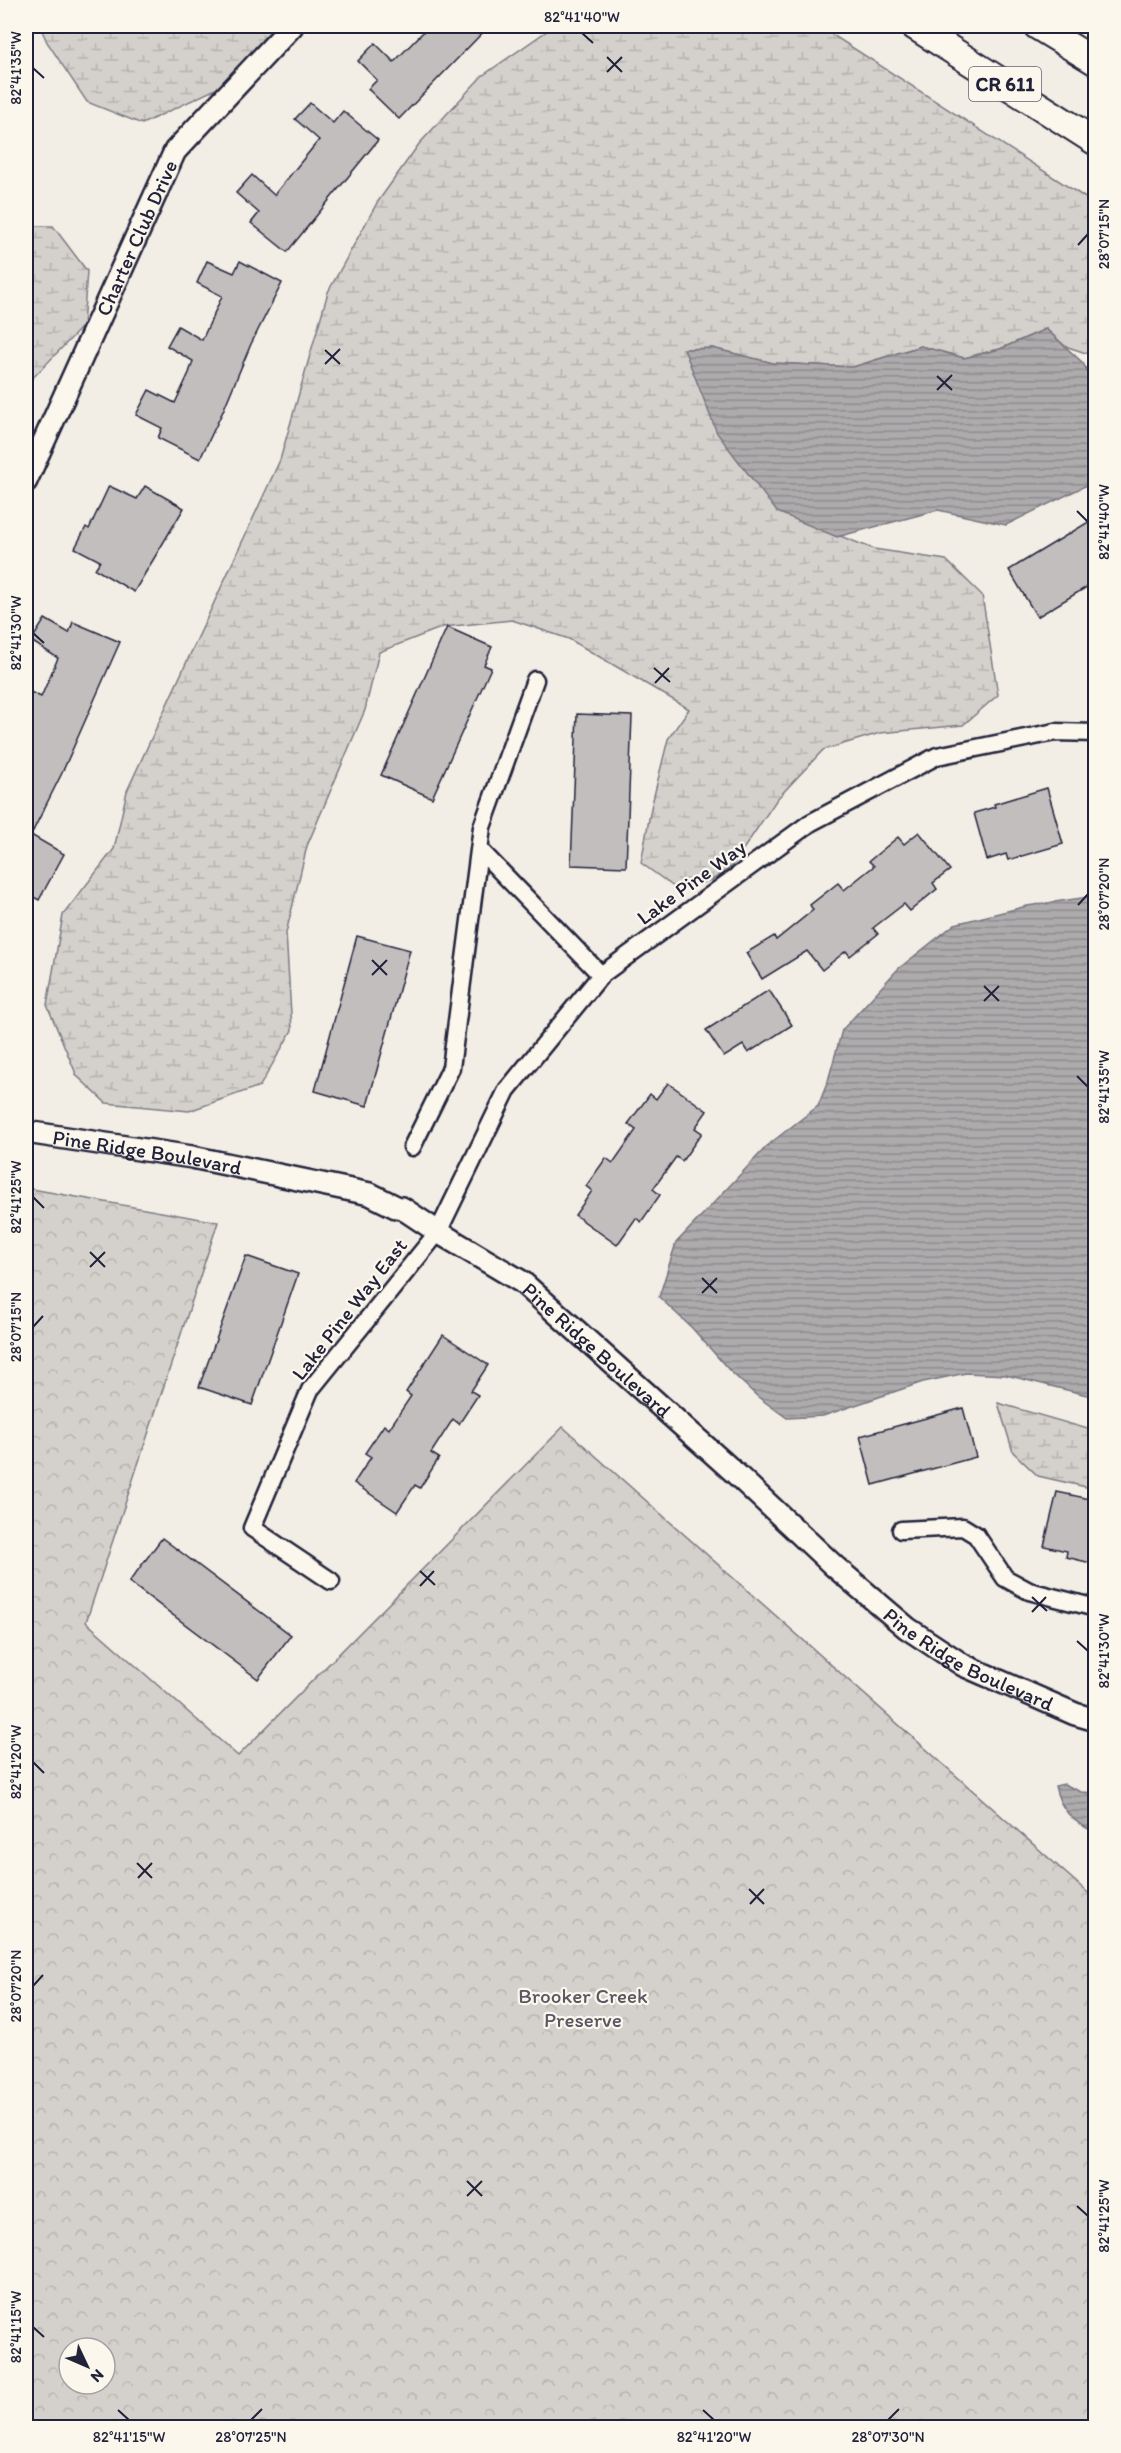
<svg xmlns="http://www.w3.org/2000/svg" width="1121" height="2453" font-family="Itim,sans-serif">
  <defs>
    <pattern id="wetland-marsh" width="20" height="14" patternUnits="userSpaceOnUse" patternTransform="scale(1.5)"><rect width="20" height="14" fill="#d4d1cc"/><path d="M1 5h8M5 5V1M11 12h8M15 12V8" fill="none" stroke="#b6b3b0"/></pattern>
    <pattern id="park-crowns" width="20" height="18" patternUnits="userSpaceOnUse" patternTransform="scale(1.5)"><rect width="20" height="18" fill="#d4d1cc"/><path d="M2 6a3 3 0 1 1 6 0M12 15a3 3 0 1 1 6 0" fill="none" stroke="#b6b3b0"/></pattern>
    <pattern id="water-rules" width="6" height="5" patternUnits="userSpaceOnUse" patternTransform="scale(1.5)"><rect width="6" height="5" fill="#aeabad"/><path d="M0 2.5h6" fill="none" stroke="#8d8b8e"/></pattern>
  </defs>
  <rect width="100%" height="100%" fill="#f2eee5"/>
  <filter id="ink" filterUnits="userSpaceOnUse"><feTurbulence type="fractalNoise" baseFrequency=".0167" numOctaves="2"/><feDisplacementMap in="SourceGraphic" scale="12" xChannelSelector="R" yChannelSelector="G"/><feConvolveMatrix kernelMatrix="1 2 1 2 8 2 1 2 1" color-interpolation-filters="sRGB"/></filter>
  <g filter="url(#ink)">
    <g fill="url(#wetland-marsh)" stroke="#7b7a84" stroke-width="1.5">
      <path d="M40 26H277L218 88 142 124 87 102 47 42Z"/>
      <path d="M554 26H819L1095 204V356L1065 346 1046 329 1000 349 964 358 920 346 853 367 773 363 712 348 777 512 874 549 946 560 982 595 998 695 963 725 880 733 823 750 777 799 732 866 712 880 678 890 641 863 651 808 668 739 689 709 569 639 512 620 443 627 379 652 365 710 307 846 286 933 292 1030 260 1086 189 1111 106 1103 77 1076 47 1005 63 915 114 849 127 791 280 460 328 292 377 203 419 144 482 76Z"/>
      <path d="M26 226H53L87 271 83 326 26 385Z"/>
      <path d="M998 1403 1095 1431V1489L1038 1476 1013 1452Z"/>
    </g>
    <path fill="url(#park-crowns)" stroke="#7b7a84" stroke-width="1.5" fill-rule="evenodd" d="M26 1188 218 1222 86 1622 238 1756 563 1427 1095 1899V2427H26ZM69 2348H105V2384H69Z"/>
    <g fill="url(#water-rules)" stroke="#76747f" stroke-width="1.5">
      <path d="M1046 329 1083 363 1095 386V474L1085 486 1006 525 938 510 837 537 777 512 717 433 684 349 712 348 773 363 853 367 921 346 964 358 1000 349Z"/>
      <path d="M1095 896V1397L1006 1375 966 1373 923 1382 823 1416 787 1418 758 1397 729 1370 692 1328 659 1297 676 1243 768 1145 818 1106 828 1081 842 1030 898 969 955 924 1027 906Z"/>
      <path d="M1064 1784 1081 1792 1095 1793V1832C1073 1823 1060 1809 1055 1786Z"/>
    </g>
    <g fill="#c2bebe" stroke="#22223b" stroke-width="1.5">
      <path d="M429 26H489L399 119 368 89 377 80 358 61 375 43 394 62Z"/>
      <path d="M310 103 333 123 343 111 378 140 287 252 251 223 259 213 236 193 252 175 274 195 319 140 295 119Z"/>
      <path d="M207 261 234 273 240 261 282 283 251 344 223 411 200 459 158 438 162 428 136 415 149 390 175 403 189 373 193 361 167 346 178 326 202 340 222 296 197 283Z"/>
      <path d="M109 486 137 499 145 486 184 508 134 592 95 569 100 561 75 548 86 527 89 529Z"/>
      <path d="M1095 518V582L1037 617 1009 570Z"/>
      <path d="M45 619 69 633 73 622 120 642 62 773 31 835 64 854 39 900 26 893V690L41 697 58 658 31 641Z"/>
      <path d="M447 627 492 647 484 665 491 668 432 798 381 775Z"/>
      <path d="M577 714 632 716 626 867 571 865Z"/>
      <path d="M1047 788 1063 844 1008 860 1006 854 987 860 974 813 995 807 994 804Z"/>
      <path d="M919 832 950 870 933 883 937 889 910 911 904 904 873 928 878 934 850 956 846 951 822 970 807 951 762 979 746 953 774 936 776 940 813 910 810 905 838 883 844 890 874 866 869 861 898 837 904 844Z"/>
      <path d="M357 936 410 950 367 1106 315 1091Z"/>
      <path d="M769 990 792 1025 748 1053 743 1045 724 1057 706 1030Z"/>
      <path d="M668 1083 707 1111 695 1128 702 1133 682 1161 676 1157 653 1189 660 1195 641 1222 636 1218 617 1245 575 1215 592 1191 586 1186 606 1158 613 1163 636 1130 628 1124 650 1094 656 1099Z"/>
      <path d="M246 1256 298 1274 252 1405 199 1387Z"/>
      <path d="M443 1335 488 1365 471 1391 478 1395 459 1424 453 1419 431 1453 439 1458 420 1488 415 1485 397 1512 354 1483 371 1457 365 1453 384 1425 389 1429 411 1396 406 1392Z"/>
      <path d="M963 1408 976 1457 873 1485 860 1436Z"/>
      <path d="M1057 1492 1095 1500V1564L1066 1557 1067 1551 1044 1546Z"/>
      <path d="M162 1538 291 1635 258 1679 129 1582Z"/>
    </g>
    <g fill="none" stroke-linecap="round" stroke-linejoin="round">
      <defs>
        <g id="minor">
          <path d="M480 850 601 975"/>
          <path d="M412 1147 451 1068 482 827 535 680"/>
          <path d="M901 1530 963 1527 976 1535 1005 1578 1029 1591 1096 1608"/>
          <path d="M331 1581 252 1528 310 1390 438 1232 507 1090 601 975 810 823 937 756 1055 732 1096 733"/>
        </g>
        <g id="tertiary">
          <path id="s1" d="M26 481 175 151 292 26"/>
          <path id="s2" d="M26 1132 192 1157 370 1194 396 1207 402 1208 438 1232 522 1282 735 1473 834 1566 907 1628 963 1665 1075 1714 1096 1720"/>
        </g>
        <g id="primary">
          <path d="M914 26 1096 142"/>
          <path d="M1037 26 1096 62"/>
        </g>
      </defs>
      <use href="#minor" stroke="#22223b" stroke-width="21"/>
      <use href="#tertiary" stroke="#22223b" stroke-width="26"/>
      <use href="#primary" stroke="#22223b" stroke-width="30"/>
      <use href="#minor" stroke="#fbf7ec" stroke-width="16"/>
      <use href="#tertiary" stroke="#fbf7ec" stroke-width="21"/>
      <use href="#primary" stroke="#fbf7ec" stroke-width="26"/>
    </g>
  </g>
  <path fill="none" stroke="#22223b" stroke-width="2" d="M582 33 593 43M607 57 622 72M33 68 44 78M607 72 622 57M1078 245 1088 234M325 350 340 364M325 364 340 349M937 376 952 390M937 390 952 375M1077 511 1088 522M33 633 44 643M654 668 670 682M655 683 669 668M1078 905 1088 894M372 960 387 975M372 975 387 960M984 986 999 1001M984 1001 999 986M1077 1076 1088 1087M33 1197 44 1208M90 1252 105 1267M90 1267 105 1252M702 1278 717 1293M702 1293 717 1278M33 1327 43 1316M420 1571 435 1585M420 1586 434 1571M1032 1597 1047 1611M1032 1612 1046 1597M1077 1641 1088 1651M33 1762 44 1773M137 1863 152 1878M138 1878 152 1863M749 1889 764 1904M750 1904 764 1889M33 1986 43 1975M467 2181 482 2196M467 2196 482 2181M1077 2206 1088 2216M33 2327 44 2337M118 2410 129 2420M703 2410 714 2420M251 2420 262 2409M888 2420 899 2409"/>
  <g text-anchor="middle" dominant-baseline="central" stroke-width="4.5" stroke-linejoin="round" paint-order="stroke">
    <rect fill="#fbf7ec" stroke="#636270" stroke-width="1.5" x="969" y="67" width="72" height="34" rx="4.5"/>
    <g font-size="20" font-weight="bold" fill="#22223b">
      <text x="1005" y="84">CR 611</text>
    </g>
    <g font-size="21" fill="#22223b" stroke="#fbf7ec">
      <text stroke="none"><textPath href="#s1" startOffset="267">Charter Club Drive</textPath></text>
      <text transform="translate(691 882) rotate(-36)">Lake Pine Way</text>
      <text stroke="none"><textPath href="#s2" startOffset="123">Pine Ridge Boulevard</textPath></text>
      <text transform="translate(349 1309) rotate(-52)">Lake Pine Way East</text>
      <text stroke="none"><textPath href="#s2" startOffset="627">Pine Ridge Boulevard</textPath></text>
      <text stroke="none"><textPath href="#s2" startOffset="1113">Pine Ridge Boulevard</textPath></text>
    </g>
    <g font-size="21" fill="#575766" stroke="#fbf7ec">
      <text x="583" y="1995">Brooker Creek<tspan x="583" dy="24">Preserve</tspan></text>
    </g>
  </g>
  <rect width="1121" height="2453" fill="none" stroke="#fbf7ec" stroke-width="66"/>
  <g transform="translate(87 2366) rotate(134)"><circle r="28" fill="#fbf7ec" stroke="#a4a2a5" stroke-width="1.5"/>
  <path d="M0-4.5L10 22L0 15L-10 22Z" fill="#22223b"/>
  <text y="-9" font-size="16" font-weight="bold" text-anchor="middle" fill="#22223b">N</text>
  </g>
  <rect x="33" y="33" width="1055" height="2387" fill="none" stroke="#22223b" stroke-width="2"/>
  <g font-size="15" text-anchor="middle" fill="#22223b">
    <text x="582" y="22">82°41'40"W</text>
    <text transform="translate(16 68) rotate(-90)" y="5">82°41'35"W</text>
    <text transform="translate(1104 234) rotate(-90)" y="5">28°07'15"N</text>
    <text transform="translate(1104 522) rotate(-90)" y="5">82°41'40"W</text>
    <text transform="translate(16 633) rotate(-90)" y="5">82°41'30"W</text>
    <text transform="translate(1104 894) rotate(-90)" y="5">28°07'20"N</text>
    <text transform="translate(1104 1087) rotate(-90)" y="5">82°41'35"W</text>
    <text transform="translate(16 1197) rotate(-90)" y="5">82°41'25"W</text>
    <text transform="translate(16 1327) rotate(-90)" y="5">28°07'15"N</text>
    <text transform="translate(1104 1651) rotate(-90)" y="5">82°41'30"W</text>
    <text transform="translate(16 1762) rotate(-90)" y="5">82°41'20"W</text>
    <text transform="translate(16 1986) rotate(-90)" y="5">28°07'20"N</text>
    <text transform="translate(1104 2216) rotate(-90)" y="5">82°41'25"W</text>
    <text transform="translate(16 2327) rotate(-90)" y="5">82°41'15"W</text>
    <text x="129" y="2442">82°41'15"W</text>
    <text x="251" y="2442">28°07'25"N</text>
    <text x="714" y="2442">82°41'20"W</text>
    <text x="888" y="2442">28°07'30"N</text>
  </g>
</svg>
